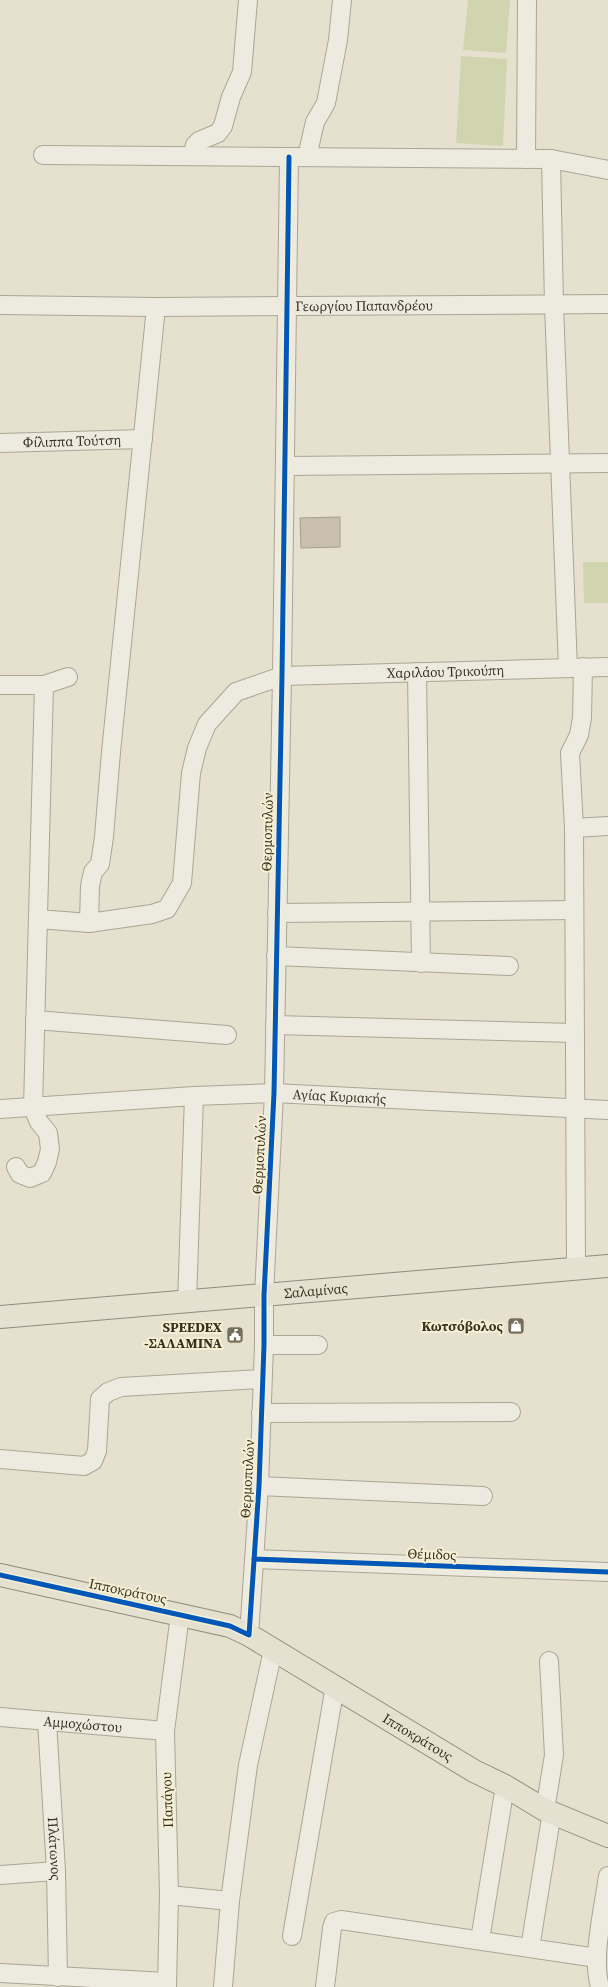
<svg xmlns="http://www.w3.org/2000/svg" width="608" height="1987" font-family="'Source Serif 4',serif">
  <rect width="100%" height="100%" fill="#e5e1ce"/>
  <g fill="#d0d5b0">
    <path d="M468 0H510L506 53 463 50Z"/>
    <path d="M461 56 507 59 503 146 456 143Z"/>
    <path d="M583 562H608V603H584Z"/>
  </g>
  <path fill="#c8bfaf" stroke="#a59d8d" d="M340 517V547L301 548 300 518Z"/>
  <g fill="none" stroke-linecap="round" stroke-linejoin="round">
    <defs>
      <g id="minor">
        <path d="M43 155 551 159 608 170"/>
        <path d="M192 156 195 145 199 141 218 133 223 126 231 97 242 72 248 0"/>
        <path d="M307 157 315 122 326 103 338 40 342 0"/>
        <path d="M526 159 527 0"/>
        <path d="M551 159 554 305 568 668"/>
        <path id="s1" d="M0 305 156 307 608 304"/>
        <path id="s2" d="M0 443 143 439"/>
        <path d="M285 466 608 463"/>
        <path d="M417 672 421 963"/>
        <path d="M0 685H44L68 677"/>
        <path d="M574 828 608 826"/>
        <path d="M277 913 574 910"/>
        <path id="s3" d="M38 919 89 923 152 914 167 909 182 883 191 773 197 748 207 724 236 692 282 676 608 667"/>
        <path d="M89 923 90 886 93 872 100 864 104 837 111 752 156 307"/>
        <path d="M276 956 509 966"/>
        <path d="M35 1020 227 1035"/>
        <path d="M275 1025 575 1033"/>
        <path id="s4" d="M0 1109 194 1096 274 1093 608 1110"/>
        <path d="M16 1167 20 1174 30 1178 42 1173 47 1162 50 1149 48 1133 39 1122 33 1108 44 685"/>
        <path d="M576 1269 574 828 570 753 579 735 582 718 583 667"/>
        <path d="M187 1303 194 1096"/>
        <path d="M264 1345H318"/>
        <path d="M261 1413 511 1412"/>
        <path d="M0 1459 84 1466 93 1461 97 1451 100 1399 108 1392 121 1387 262 1379"/>
        <path d="M259 1486 483 1496"/>
        <path d="M254 1559 608 1572"/>
        <path d="M249 1635 259 1486 264 1345V1295L274 1093 282 676 289 157"/>
        <path id="s5" d="M0 1717 165 1731"/>
        <path id="s6" d="M47 1721 56 1871 58 1977"/>
        <path d="M545 1810 554 1755 549 1661"/>
        <path d="M0 1875 56 1871"/>
        <path d="M169 1895 230 1901"/>
        <path d="M292 1936 335 1686"/>
        <path d="M480 1940 505 1786"/>
        <path d="M530 1948 552 1812"/>
        <path d="M0 1973 167 1982"/>
        <path d="M167 1987 169 1895 165 1731 180 1615"/>
        <path d="M223 1987 230 1901 248 1765 273 1650"/>
        <path d="M325 1987 332 1928 334 1922 341 1920 597 1958"/>
        <path d="M600 1987C591 1958 604 1907 608 1876"/>
      </g>
      <g id="major">
        <path id="s7" d="M0 1317 608 1266"/>
        <path id="s8" d="M0 1575 230 1626 249 1635 474 1771 505 1786 545 1810 608 1836"/>
      </g>
    </defs>
    <use href="#minor" stroke="#aaa597" stroke-width="20"/>
    <use href="#major" stroke="#8f8b7e" stroke-width="24"/>
    <use href="#minor" stroke="#edeadf" stroke-width="18"/>
    <use href="#major" stroke="#e4e1d1" stroke-width="22"/>
    <defs>
      <g id="cycleway">
        <path d="M254 1559 608 1572"/>
        <path d="M0 1575 230 1626 249 1635 259 1486 264 1345V1295L274 1093 282 676 289 157"/>
      </g>
    </defs>
    <use href="#cycleway" stroke="#f5f0d4" stroke-width="8"/>
    <use href="#cycleway" stroke="#0057b8" stroke-width="5"/>
  </g>
  <defs>
    <symbol id="shop-square" viewBox="-11 -11 22 22"><rect x="-9" y="-9" width="18" height="18" rx="4" fill="#756d5c" stroke="#f5f0d4"/><path d="M-5-2.5h2.3a2.7 3.5 0 0 1 5.4 0H5L5.5 6h-11ZM-1.5-2.5h3a1.5 2.3 0 0 0-3 0Z" fill="#fff"/></symbol>
    <symbol id="civic-square" viewBox="-11 -11 22 22"><rect x="-9" y="-9" width="18" height="18" rx="4" fill="#756d5c" stroke="#f5f0d4"/><path d="M-.6-6.5H3V-4.5H.6V-3L4-1V1h2V6H-6V1h2V-1L-.6-3ZM-1.2 2.5V6h2.4V2.5Z" fill="#fff"/></symbol>
  </defs>
  <g fill-rule="evenodd">
    <use href="#shop-square" x="506" y="1316" width="20" height="20"/>
    <use href="#civic-square" x="225" y="1325" width="20" height="20"/>
  </g>
  <g text-anchor="middle" dominant-baseline="central" stroke-width="4" stroke-linejoin="round" paint-order="stroke">
    <g font-size="14" fill="#382f1f" stroke="#f5f0d4">
      <text stroke="none"><textPath href="#s1" startOffset="364">Γεωργίου Παπανδρέου</textPath></text>
      <text stroke="none"><textPath href="#s2" startOffset="72">Φίλιππα Τούτση</textPath></text>
      <text stroke="none"><textPath href="#s3" startOffset="578">Χαριλάου Τρικούπη</textPath></text>
      <text transform="translate(267 832) rotate(-89)">Θερμοπυλών</text>
      <text stroke="none"><textPath href="#s4" startOffset="340">Αγίας Κυριακής</textPath></text>
      <text transform="translate(259 1155) rotate(-87)">Θερμοπυλών</text>
      <text stroke="none"><textPath href="#s7" startOffset="317">Σαλαμίνας</textPath></text>
      <text transform="translate(247 1479) rotate(-87)">Θερμοπυλών</text>
      <text transform="translate(432 1554) rotate(2)">Θέμιδος</text>
      <text transform="translate(128 1591) rotate(12)">Ιπποκράτους</text>
      <text stroke="none"><textPath href="#s5" startOffset="83">Αμμοχώστου</textPath></text>
      <text stroke="none"><textPath href="#s8" startOffset="454">Ιπποκράτους</textPath></text>
      <text transform="translate(167 1800) rotate(-92)">Παπάγου</text>
      <text stroke="none"><textPath href="#s6" startOffset="128">Πλάτωνος</textPath></text>
    </g>
    <g font-size="14" font-weight="bold" fill="#382f1f" stroke="#f5f0d4" text-anchor="end">
      <text x="503" y="1326">Κωτσόβολος</text>
      <text x="222" y="1327">SPEEDEX<tspan x="222" dy="16">-ΣΑΛΑΜΙΝΑ</tspan></text>
    </g>
  </g>
</svg>
